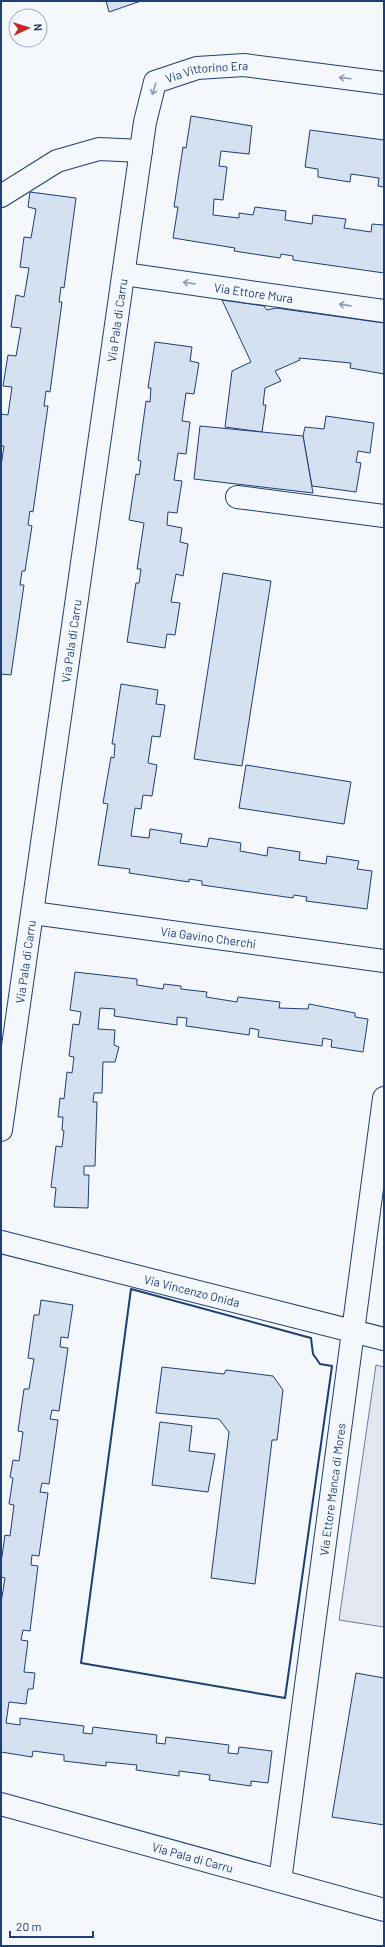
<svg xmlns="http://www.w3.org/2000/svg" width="385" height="1947" font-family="Barlow,sans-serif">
  <rect width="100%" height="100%" fill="#f4f7fb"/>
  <path fill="#e3e8f0" stroke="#687fa3" d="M376 1365 384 1367V1627L339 1620Z"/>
  <g fill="#d5e0f0" stroke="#1d3f73">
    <path d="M106 1H141L109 12Z"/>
    <path d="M191 116 252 126 249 154 221 151 219 166 227 167 223 200 214 199 213 215 239 218V213L253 215 255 207 286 211 285 220 312 224 313 215 346 219 344 228 371 232 372 224 384 225V273L293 260V256L281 254 280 258 234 251 235 248 173 238 178 207H174L183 147 186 148Z"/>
    <path d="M310 130 384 140V187L378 186 379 178 351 174 350 182 318 177V169L305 167Z"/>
    <path d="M30 192 76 198 64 288 61 287 59 302H62L50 392 46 391 44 406H48L33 512 30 511 28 525 32 526 25 571H22L20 585H24L11 675 1 674V466L4 446H1V414L8 415 12 387 3 386 8 355 16 356 21 328 11 327 16 295 24 297 29 268 20 267 24 237 31 238 36 209 28 207Z"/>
    <path d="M222 300 264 306 267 310 276 308 384 323V374L350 368 351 363 299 358 300 360 275 371 281 381 265 388 263 405H266L262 432 225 427 232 371 251 362Z"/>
    <path d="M155 342 192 347 190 361 199 363 194 394 186 393 182 421 190 422 186 454 178 453 174 480 182 481 177 513 168 512 167 525 182 528 180 542 188 544 183 576 176 574 171 602 180 603 175 635 167 634 165 648 127 642 136 583H139L141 569H137L144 523 129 520 136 474 139 475 141 461 138 460 146 401 150 402 151 388H148Z"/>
    <path d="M326 416 374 423 370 453 358 451 356 462 361 463 356 492 312 486 303 436 305 427 324 429Z"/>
    <path d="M200 426 303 436 313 493 194 479Z"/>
    <path d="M223 573 271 581 242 766 194 759Z"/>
    <path d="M121 684 158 690 156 704 165 705 160 737 152 736 148 763 157 765 152 796 143 795 141 809 135 808 131 836 149 838 150 829 182 834 180 843 207 847 209 838 241 843 240 851 267 856 268 847 300 852 299 860 326 864 327 856 359 861 357 869 372 871 367 909 306 901 307 897 294 895 293 898 202 885V881L189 879V882L129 873 130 869 98 865 108 804 103 803 111 757 114 758 115 744H112Z"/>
    <path d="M246 765 351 782 344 824 239 808Z"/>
    <path d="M75 972 137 979V985L163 989 164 984 181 986V989L207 992 206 997 237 1002 238 997 280 1002 279 1008 308 1009 309 1004 355 1013V1017L368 1019 363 1052 331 1047 332 1040 323 1038 322 1046 258 1037 259 1030 250 1028 249 1035 186 1026 187 1018 177 1017V1025L114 1016 115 1009 100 1008 98 1029 115 1030 114 1045 119 1047 115 1062H103L102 1093H94L93 1102H97L95 1166H84V1175H89L88 1208 54 1207 56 1188 51 1187 56 1146 62 1147 64 1131 62 1130 63 1117H58L60 1098 64 1099 67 1072 72 1073 74 1057 69 1056 73 1024 79 1025 81 1012 70 1010Z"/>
    <path d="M41 1300 73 1305 68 1338 61 1337 60 1347 68 1348 59 1411 52 1410 50 1419 58 1420 49 1484 42 1483 40 1492 48 1493 39 1556 32 1555 31 1565 38 1566 30 1631 23 1630 21 1640 28 1641 24 1672 35 1673 33 1689H28L26 1704 9 1702 6 1723 20 1725V1718L84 1726 83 1733 92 1734 93 1727 157 1735 156 1743 165 1744 166 1737 229 1745 228 1753 238 1754 239 1747 272 1751 268 1783 251 1781V1786L209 1780 210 1775 179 1771V1776L136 1770 137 1765 106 1762V1766L64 1761V1755L33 1751 32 1757 1 1752V1603L5 1578 1 1577V1563L5 1535 10 1536 14 1505 9 1504 13 1478 10 1477 13 1460 19 1461 23 1432 18 1431 24 1389H29L34 1359 28 1358 34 1315H39Z"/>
    <path d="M162 1367 224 1374 226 1370 273 1376 283 1390 277 1440H272L255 1584 211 1578 229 1432 219 1419 156 1413Z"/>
    <path d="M160 1422 192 1426 189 1451 215 1454 208 1492 152 1485Z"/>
    <path d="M356 1673 384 1678V1825L332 1817Z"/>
  </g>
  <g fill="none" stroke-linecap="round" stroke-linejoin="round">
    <defs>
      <g id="street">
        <path d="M1 196 57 161 99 149 141 151"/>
        <path id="s1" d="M124 274 384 311"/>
        <path d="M237 497 384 516"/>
        <path id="s2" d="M33 913 384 961"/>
        <path id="s3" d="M1 1242 384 1339"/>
        <path id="s4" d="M280 1881 384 1098"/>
      </g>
      <g id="secondary">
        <path id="s5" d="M1 1130 145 122 155 82 197 68 244 65 384 83"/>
        <path id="s6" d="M1 1804 384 1910"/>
      </g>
    </defs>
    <use href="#street" stroke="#1d3f73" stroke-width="24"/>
    <use href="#secondary" stroke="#1d3f73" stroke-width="24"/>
    <use href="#street" stroke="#f4f7fb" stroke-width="22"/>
    <use href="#secondary" stroke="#f4f7fb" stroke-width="22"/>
    <path stroke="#1d3f73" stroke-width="2" d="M131 1289 311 1338 313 1354 320 1364 332 1366 285 1698 81 1663Z"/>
  </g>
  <defs><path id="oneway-shaft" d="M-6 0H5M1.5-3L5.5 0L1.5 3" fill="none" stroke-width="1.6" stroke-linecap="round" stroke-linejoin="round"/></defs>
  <g stroke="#889bb7">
    <use href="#oneway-shaft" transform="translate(345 78) rotate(-173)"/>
    <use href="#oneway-shaft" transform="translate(154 89) rotate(107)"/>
    <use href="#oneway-shaft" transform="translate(189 283) rotate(-172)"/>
    <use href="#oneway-shaft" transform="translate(345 305) rotate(-172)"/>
  </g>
  <g text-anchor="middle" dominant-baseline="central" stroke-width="3" stroke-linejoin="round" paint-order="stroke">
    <g font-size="12" fill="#1d3f73" stroke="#f4f7fb">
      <text stroke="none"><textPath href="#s5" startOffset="1113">Via Vittorino Era</textPath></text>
      <text stroke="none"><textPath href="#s1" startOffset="131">Via Ettore Mura</textPath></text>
      <text stroke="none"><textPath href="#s5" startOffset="818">Via Pala di Carru</textPath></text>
      <text stroke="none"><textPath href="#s5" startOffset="494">Via Pala di Carru</textPath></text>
      <text stroke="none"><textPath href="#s2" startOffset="177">Via Gavino Cherchi</textPath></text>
      <text stroke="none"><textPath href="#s5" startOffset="170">Via Pala di Carru</textPath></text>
      <text stroke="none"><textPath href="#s3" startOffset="197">Via Vincenzo Onida</textPath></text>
      <text stroke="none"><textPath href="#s4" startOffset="395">Via Ettore Manca di Mores</textPath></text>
      <text stroke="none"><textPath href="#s6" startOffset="199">Via Pala di Carru</textPath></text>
    </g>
  </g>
  <rect width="385" height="1947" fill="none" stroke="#1d3f73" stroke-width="4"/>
  <g transform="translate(28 28) rotate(86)"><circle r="19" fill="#f4f7fb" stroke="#9eadc5"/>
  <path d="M0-3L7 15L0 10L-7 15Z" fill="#c62828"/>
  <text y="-6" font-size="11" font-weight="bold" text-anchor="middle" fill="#1d3f73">N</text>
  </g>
  <path d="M10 1931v6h83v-6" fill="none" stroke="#1d3f73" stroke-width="2"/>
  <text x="16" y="1931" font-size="12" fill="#1d3f73" stroke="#f4f7fb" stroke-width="3" paint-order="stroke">20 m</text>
</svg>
